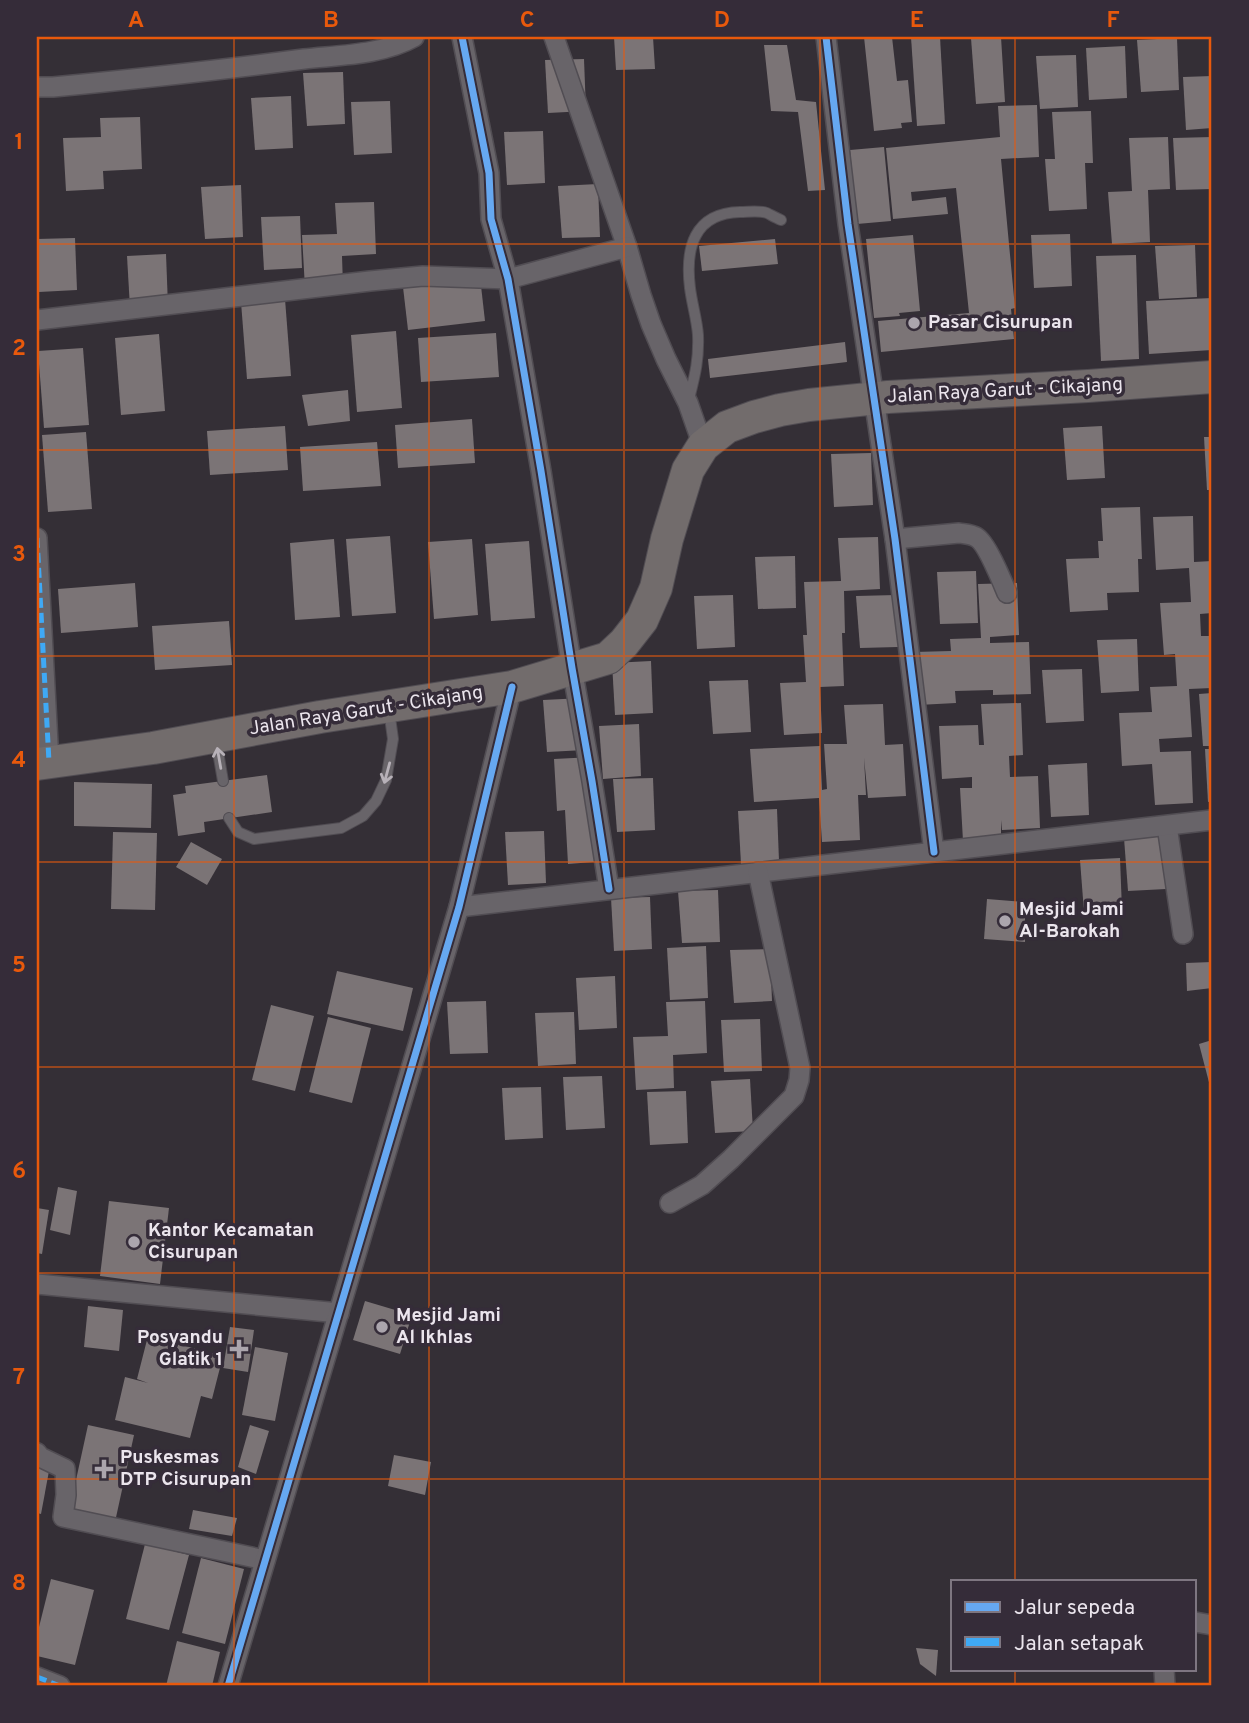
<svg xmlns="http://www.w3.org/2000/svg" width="1249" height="1723" font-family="Overpass,sans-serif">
  <rect width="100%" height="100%" fill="#342f36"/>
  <g fill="#7b7476">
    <path d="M614 37H653L655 69 616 70Z"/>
    <path d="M864 37H892L897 81 908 80 912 122 901 123 902 128 874 131Z"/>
    <path d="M911 37H940L945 124 917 126Z"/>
    <path d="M1001 37 1005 102 976 104 971 38Z"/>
    <path d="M1177 38 1179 90 1141 92 1137 40Z"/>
    <path d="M764 45H787L796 100 816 102 825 190 808 191 798 112 771 111Z"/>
    <path d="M1125 46 1127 98 1089 100 1086 48Z"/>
    <path d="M1076 55 1078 107 1040 109 1036 56Z"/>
    <path d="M584 59 586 111 548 113 545 60Z"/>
    <path d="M343 72 345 124 307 126 303 73Z"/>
    <path d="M1212 76V128L1186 130 1183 77Z"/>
    <path d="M291 96 293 148 255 150 251 98Z"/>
    <path d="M390 101 392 153 354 155 351 102Z"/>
    <path d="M1037 105 1039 157 1001 159 1015 308 1011 309 1014 339 881 352 878 321 969 313 956 188 911 192 912 201 946 197 948 214 893 219 886 148 1000 137 998 106Z"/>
    <path d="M1091 111 1093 163H1085L1087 209 1049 211 1045 159H1055L1052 112Z"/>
    <path d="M140 117 142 169 103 171 104 189 66 191 63 138 101 137 100 118Z"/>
    <path d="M543 131 545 183 507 185 504 132Z"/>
    <path d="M1168 137 1170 189 1148 190 1150 242 1112 244 1108 192 1132 191 1129 138Z"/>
    <path d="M1212 137V189L1176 190 1173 138Z"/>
    <path d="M884 147 891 221 857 224 850 150Z"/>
    <path d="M598 184 600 237 562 238 558 186Z"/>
    <path d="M241 185 243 237 205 239 201 187Z"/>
    <path d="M374 202 376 254 342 256 343 286 305 288 302 235 337 234 335 203Z"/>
    <path d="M300 216 302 268 264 270 261 217Z"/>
    <path d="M1070 234 1072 286 1034 288 1031 235Z"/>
    <path d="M913 235 920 311 899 313 900 316 874 318 866 239Z"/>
    <path d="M75 238 77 290 39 292 37 239Z"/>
    <path d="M775 239 778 264 702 271 699 246Z"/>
    <path d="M1195 245 1197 297 1159 299 1155 246Z"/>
    <path d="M166 254 168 306 130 308 127 256Z"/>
    <path d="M1136 255 1139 359 1101 361 1096 256Z"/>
    <path d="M480 277 485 321 408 330 403 287Z"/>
    <path d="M1212 298V350L1149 354 1146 301Z"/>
    <path d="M285 299 291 376 247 379 241 302Z"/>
    <path d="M396 331 402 408 357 412 351 335Z"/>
    <path d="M496 333 499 377 421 382 418 338Z"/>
    <path d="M159 334 165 411 121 415 115 338Z"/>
    <path d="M845 342 847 362 710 378 708 359Z"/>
    <path d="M83 348 89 425 44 428 38 351Z"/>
    <path d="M348 390 350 421 308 426 302 395Z"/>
    <path d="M472 419 475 463 398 468 395 425Z"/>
    <path d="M285 426 288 470 210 475 207 431Z"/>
    <path d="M1102 426 1105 478 1067 480 1063 428Z"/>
    <path d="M86 432 92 509 48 512 42 435Z"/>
    <path d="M1204 437H1212V490H1207Z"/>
    <path d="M377 442 381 486 303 491 300 447Z"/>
    <path d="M871 453 873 505 834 507 831 454Z"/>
    <path d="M1140 507 1142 559H1138L1139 592 1107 593 1108 610 1070 612 1066 559 1099 558 1098 541H1103L1101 508Z"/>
    <path d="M1193 516 1194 562 1212 561V613L1200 614 1201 636H1212V688L1189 689 1192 737 1159 739 1160 752 1191 751 1193 803 1155 805 1152 764 1122 766 1119 713 1152 712 1150 687 1177 686 1175 654 1164 655 1160 603 1191 602 1189 568 1156 570 1153 517Z"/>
    <path d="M390 536 396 613 352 616 346 539Z"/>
    <path d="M878 537 880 589 844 591 845 633H842L844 686 820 687 822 733 784 735 780 683 806 682 803 635H807L804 582 841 581 838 538Z"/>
    <path d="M334 539 340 617 295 620 290 543Z"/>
    <path d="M472 539 478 615 434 619 428 542Z"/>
    <path d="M529 541 535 618 491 621 485 544Z"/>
    <path d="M795 556 796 608 758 609 755 557Z"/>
    <path d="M976 571 978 623 940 624 937 572Z"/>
    <path d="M135 583 138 627 61 633 58 589Z"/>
    <path d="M1017 583 1019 635 990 637V643L1029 642 1031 694 993 695V690L955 691 956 703 918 705 914 652 951 651 950 639 981 638 978 584Z"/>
    <path d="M733 595 735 647 697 649 694 596Z"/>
    <path d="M896 595 898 647 860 648 856 596Z"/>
    <path d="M229 621 232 665 155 670 152 626Z"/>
    <path d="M1137 639 1139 691 1101 693 1097 640Z"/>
    <path d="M651 661 653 713 615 715 612 663Z"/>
    <path d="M1082 669 1084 721 1046 723 1042 670Z"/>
    <path d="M748 680 751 732 713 734 709 681Z"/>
    <path d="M1212 693V746H1203L1199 694Z"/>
    <path d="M583 698 585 750 547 752 543 700Z"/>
    <path d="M1021 703 1023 755 1009 756 1010 777 1038 776 1040 828 1002 830 1001 820V839L963 841 960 788H972V777L942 779 939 726 978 725 979 745H984L981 704Z"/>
    <path d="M883 704 885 745 903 744 906 796 868 798 864 758 866 795H858L860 840 822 842 819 798 754 802 750 749 820 746 822 790 827 789 824 744H847L844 705Z"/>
    <path d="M639 724 641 776 603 779 599 726Z"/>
    <path d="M1205 749H1212V801L1208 802Z"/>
    <path d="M593 757 606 861 568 864 565 810 557 811 554 759Z"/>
    <path d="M1087 763 1089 815 1051 817 1048 765Z"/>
    <path d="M267 775 272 812 204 822 205 832 178 836 173 795 186 793 185 786Z"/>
    <path d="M653 778 655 830 617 832 613 779Z"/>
    <path d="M74 782 152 784 151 828 74 826Z"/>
    <path d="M777 809 779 861 741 864 738 811Z"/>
    <path d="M544 831 546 883 508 885 505 832Z"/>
    <path d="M113 832 157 833 155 910 111 909Z"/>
    <path d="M1164 836 1166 889 1128 891 1124 838Z"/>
    <path d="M191 842 222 859 207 885 176 867Z"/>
    <path d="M1120 858 1122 910 1084 912 1080 860Z"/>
    <path d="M718 890 720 942 682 943 678 891Z"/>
    <path d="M650 897 652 949 614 951 611 898Z"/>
    <path d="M987 899 1025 902V942L984 939Z"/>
    <path d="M706 946 708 998 670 1000 667 948Z"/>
    <path d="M770 949 772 1001 734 1003 730 950Z"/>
    <path d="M1212 962V988L1187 991 1186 963Z"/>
    <path d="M337 971 413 988 403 1031 327 1014Z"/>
    <path d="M615 976 617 1028 579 1030 576 978Z"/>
    <path d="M486 1001 488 1053 450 1054 447 1002Z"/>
    <path d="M705 1001 707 1053 673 1055 674 1088 636 1090 633 1037 668 1036 666 1002Z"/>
    <path d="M271 1005 314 1016 295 1091 252 1080Z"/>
    <path d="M574 1012 576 1064 538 1066 535 1013Z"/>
    <path d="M328 1017 371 1028 352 1103 309 1092Z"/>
    <path d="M760 1019 762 1071 724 1072 721 1020Z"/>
    <path d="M1212 1040V1089L1211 1090 1199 1044Z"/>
    <path d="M602 1076 605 1128 566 1130 563 1077Z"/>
    <path d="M750 1079 753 1131 715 1133 711 1081Z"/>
    <path d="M541 1087 543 1138 505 1140 502 1088Z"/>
    <path d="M686 1091 688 1143 650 1145 647 1092Z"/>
    <path d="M58 1187 77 1191 70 1235 50 1230Z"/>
    <path d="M109 1201 169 1208 160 1284 100 1276Z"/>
    <path d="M37 1208 49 1210 42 1254 37 1253Z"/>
    <path d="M365 1301 412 1315 400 1354 353 1340Z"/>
    <path d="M88 1306 123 1310 119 1351 84 1347Z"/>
    <path d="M230 1327 254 1330 248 1372 223 1368Z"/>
    <path d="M148 1336 223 1356 212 1399 201 1396 190 1438 115 1420 125 1377 148 1383 137 1379Z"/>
    <path d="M255 1347 288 1353 275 1421 242 1415Z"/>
    <path d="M88 1425 134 1435 113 1531 67 1521Z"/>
    <path d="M250 1425 269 1431 256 1474 238 1467Z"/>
    <path d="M394 1455 431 1462 425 1495 388 1486Z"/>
    <path d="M37 1468 49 1471 41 1514 37 1513Z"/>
    <path d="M193 1510 237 1518 232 1536 189 1529Z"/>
    <path d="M145 1544 189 1555 169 1630 126 1619Z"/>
    <path d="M201 1558 244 1569 225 1644 182 1633Z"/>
    <path d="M51 1579 94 1590 75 1665 37 1656V1635Z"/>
    <path d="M177 1641 220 1652 212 1686H166Z"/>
    <path d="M916 1648 938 1650 936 1676 920 1664Z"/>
  </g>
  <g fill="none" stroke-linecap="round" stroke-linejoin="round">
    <defs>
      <g id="lane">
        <path d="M689 399C695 375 699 360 698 335 697 320 692 304 690 288 685 248 694 213 740 212 748 212 759 210 767 213 771 215 776 218 781 220"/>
        <path d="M216 740 223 781"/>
        <path d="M229 818 238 832 254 839 341 828 363 816 376 801 386 780 393 739 389 710"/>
      </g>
      <g id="street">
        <path d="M462 37 489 173 491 219 508 279 541 471 572 668 592 781 609 889"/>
        <path d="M554 37 627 247 641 295 651 324 666 359 688 403 703 446"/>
        <path d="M826 37 848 224 895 539 934 852"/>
        <path d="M37 87H53C136 79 220 70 304 59 340 55 382 55 414 37"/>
        <path d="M37 320 370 281 423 276 508 279 627 247"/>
        <path d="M37 538 49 762"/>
        <path d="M895 539 959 533C965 534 971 534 976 537 986 542 1002 581 1007 593"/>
        <path d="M1167 826 1183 934"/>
        <path d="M459 907 1212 820"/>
        <path d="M670 1203 702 1185 731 1159 794 1096 799 1080 800 1068 758 872"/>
        <path d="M37 1284 339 1313"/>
        <path d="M37 1453 40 1457 65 1469 66 1495 63 1517 265 1560"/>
        <path d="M1195 1622 1212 1625"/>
        <path d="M1164 1669 1165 1686"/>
        <path d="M37 1677 60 1686"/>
        <path d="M228 1686 459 907 512 687"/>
      </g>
      <path id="primary" d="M37 764 153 748 320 717 512 687 608 658 624 643 642 620 656 588 667 539 688 470 703 446 727 427 754 417 780 410 809 405 888 397 1088 386 1212 377"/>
    </defs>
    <use href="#lane" stroke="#514d53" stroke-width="12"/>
    <use href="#street" stroke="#514d53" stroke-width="22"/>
    <use href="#primary" stroke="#514d53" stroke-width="34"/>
    <use href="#lane" stroke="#686469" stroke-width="10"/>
    <use href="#street" stroke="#686469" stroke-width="19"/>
    <use href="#primary" stroke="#726c6c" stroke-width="32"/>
    <g stroke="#3fa9f5" stroke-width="5" stroke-dasharray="10 5" stroke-linecap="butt">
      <path d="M37 538 49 762"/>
      <path d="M37 1677 60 1686"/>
    </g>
    <defs>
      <g id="cycleway">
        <path d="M462 37 489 173 491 219 508 279 541 471 572 668 592 781 609 889"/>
        <path d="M826 37 848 224 895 539 934 852"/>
        <path d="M228 1686 459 907 512 687"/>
      </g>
    </defs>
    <use href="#cycleway" stroke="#352c39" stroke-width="11"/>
    <use href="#cycleway" stroke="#66a8f1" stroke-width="7"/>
  </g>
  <defs><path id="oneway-shaft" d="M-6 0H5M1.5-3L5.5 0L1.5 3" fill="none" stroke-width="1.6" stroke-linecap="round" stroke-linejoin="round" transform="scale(1.75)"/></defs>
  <g stroke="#b7b1b8">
    <use href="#oneway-shaft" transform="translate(219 758) rotate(-100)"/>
    <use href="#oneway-shaft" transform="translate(387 773) rotate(105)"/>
  </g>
  <path fill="none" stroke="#e8590c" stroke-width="2" stroke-opacity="0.55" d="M234 37V1686M429 37V1686M624 37V1686M820 37V1686M1015 37V1581M37 244H1212M37 450H1212M37 656H1212M37 862H1212M37 1067H1212M37 1273H1212M37 1479H1212M1015 1669V1686"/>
  <g fill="#aba5ad" stroke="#352c39" stroke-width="2.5">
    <circle cx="914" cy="323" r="7"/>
    <circle cx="1005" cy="921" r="7"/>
    <circle cx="134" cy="1242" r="7"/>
    <circle cx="382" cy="1327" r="7"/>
    <path d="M235.5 1338.5h7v7h7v7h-7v7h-7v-7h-7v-7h7z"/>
    <path d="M100.5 1458.5h7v7h7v7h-7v7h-7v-7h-7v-7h7z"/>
  </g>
  <g text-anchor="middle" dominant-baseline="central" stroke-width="7" stroke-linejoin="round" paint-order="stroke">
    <g font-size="19" font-weight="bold" fill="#ebe5ed" stroke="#352c39" text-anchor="start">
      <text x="928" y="323">Pasar Cisurupan</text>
      <text x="1019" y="910">Mesjid Jami<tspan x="1019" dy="22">Al-Barokah</tspan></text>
      <text x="148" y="1231">Kantor Kecamatan<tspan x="148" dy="22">Cisurupan</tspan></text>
      <text x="396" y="1316">Mesjid Jami<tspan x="396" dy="22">Al Ikhlas</tspan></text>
      <text x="223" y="1338" text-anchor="end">Posyandu<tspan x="223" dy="22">Glatik 1</tspan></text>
      <text x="120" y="1458">Puskesmas<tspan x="120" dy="22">DTP Cisurupan</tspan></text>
    </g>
    <g font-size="19" fill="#ebe5ed" stroke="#352c39">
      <text transform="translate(1005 391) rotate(-3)">Jalan Raya Garut - Cikajang</text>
      <text transform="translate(366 711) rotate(-9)">Jalan Raya Garut - Cikajang</text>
    </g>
  </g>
  <rect width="1249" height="1723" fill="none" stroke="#352c39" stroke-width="77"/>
  <rect x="951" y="1580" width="245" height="91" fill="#352c39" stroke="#7e7681" stroke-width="2"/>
  <rect x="965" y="1602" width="35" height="10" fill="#66a8f1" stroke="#7e7681" stroke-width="2"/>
  <text x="1014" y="1614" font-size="21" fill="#ebe5ed">Jalur sepeda</text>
  <rect x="965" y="1637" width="35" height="10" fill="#3fa9f5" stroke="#7e7681" stroke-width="2"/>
  <text x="1014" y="1650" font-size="21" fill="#ebe5ed">Jalan setapak</text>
  <rect x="38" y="38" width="1172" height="1646" fill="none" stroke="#e8590c" stroke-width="2.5"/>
  <g font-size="23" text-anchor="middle" font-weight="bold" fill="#e8590c">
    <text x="136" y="27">A</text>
    <text x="331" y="27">B</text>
    <text x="527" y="27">C</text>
    <text x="722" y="27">D</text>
    <text x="917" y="27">E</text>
    <text x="1113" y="27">F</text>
    <text x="19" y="149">1</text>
    <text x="19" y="355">2</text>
    <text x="19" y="561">3</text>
    <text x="19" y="767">4</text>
    <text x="19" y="972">5</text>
    <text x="19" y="1178">6</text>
    <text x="19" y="1384">7</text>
    <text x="19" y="1590">8</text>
  </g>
</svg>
